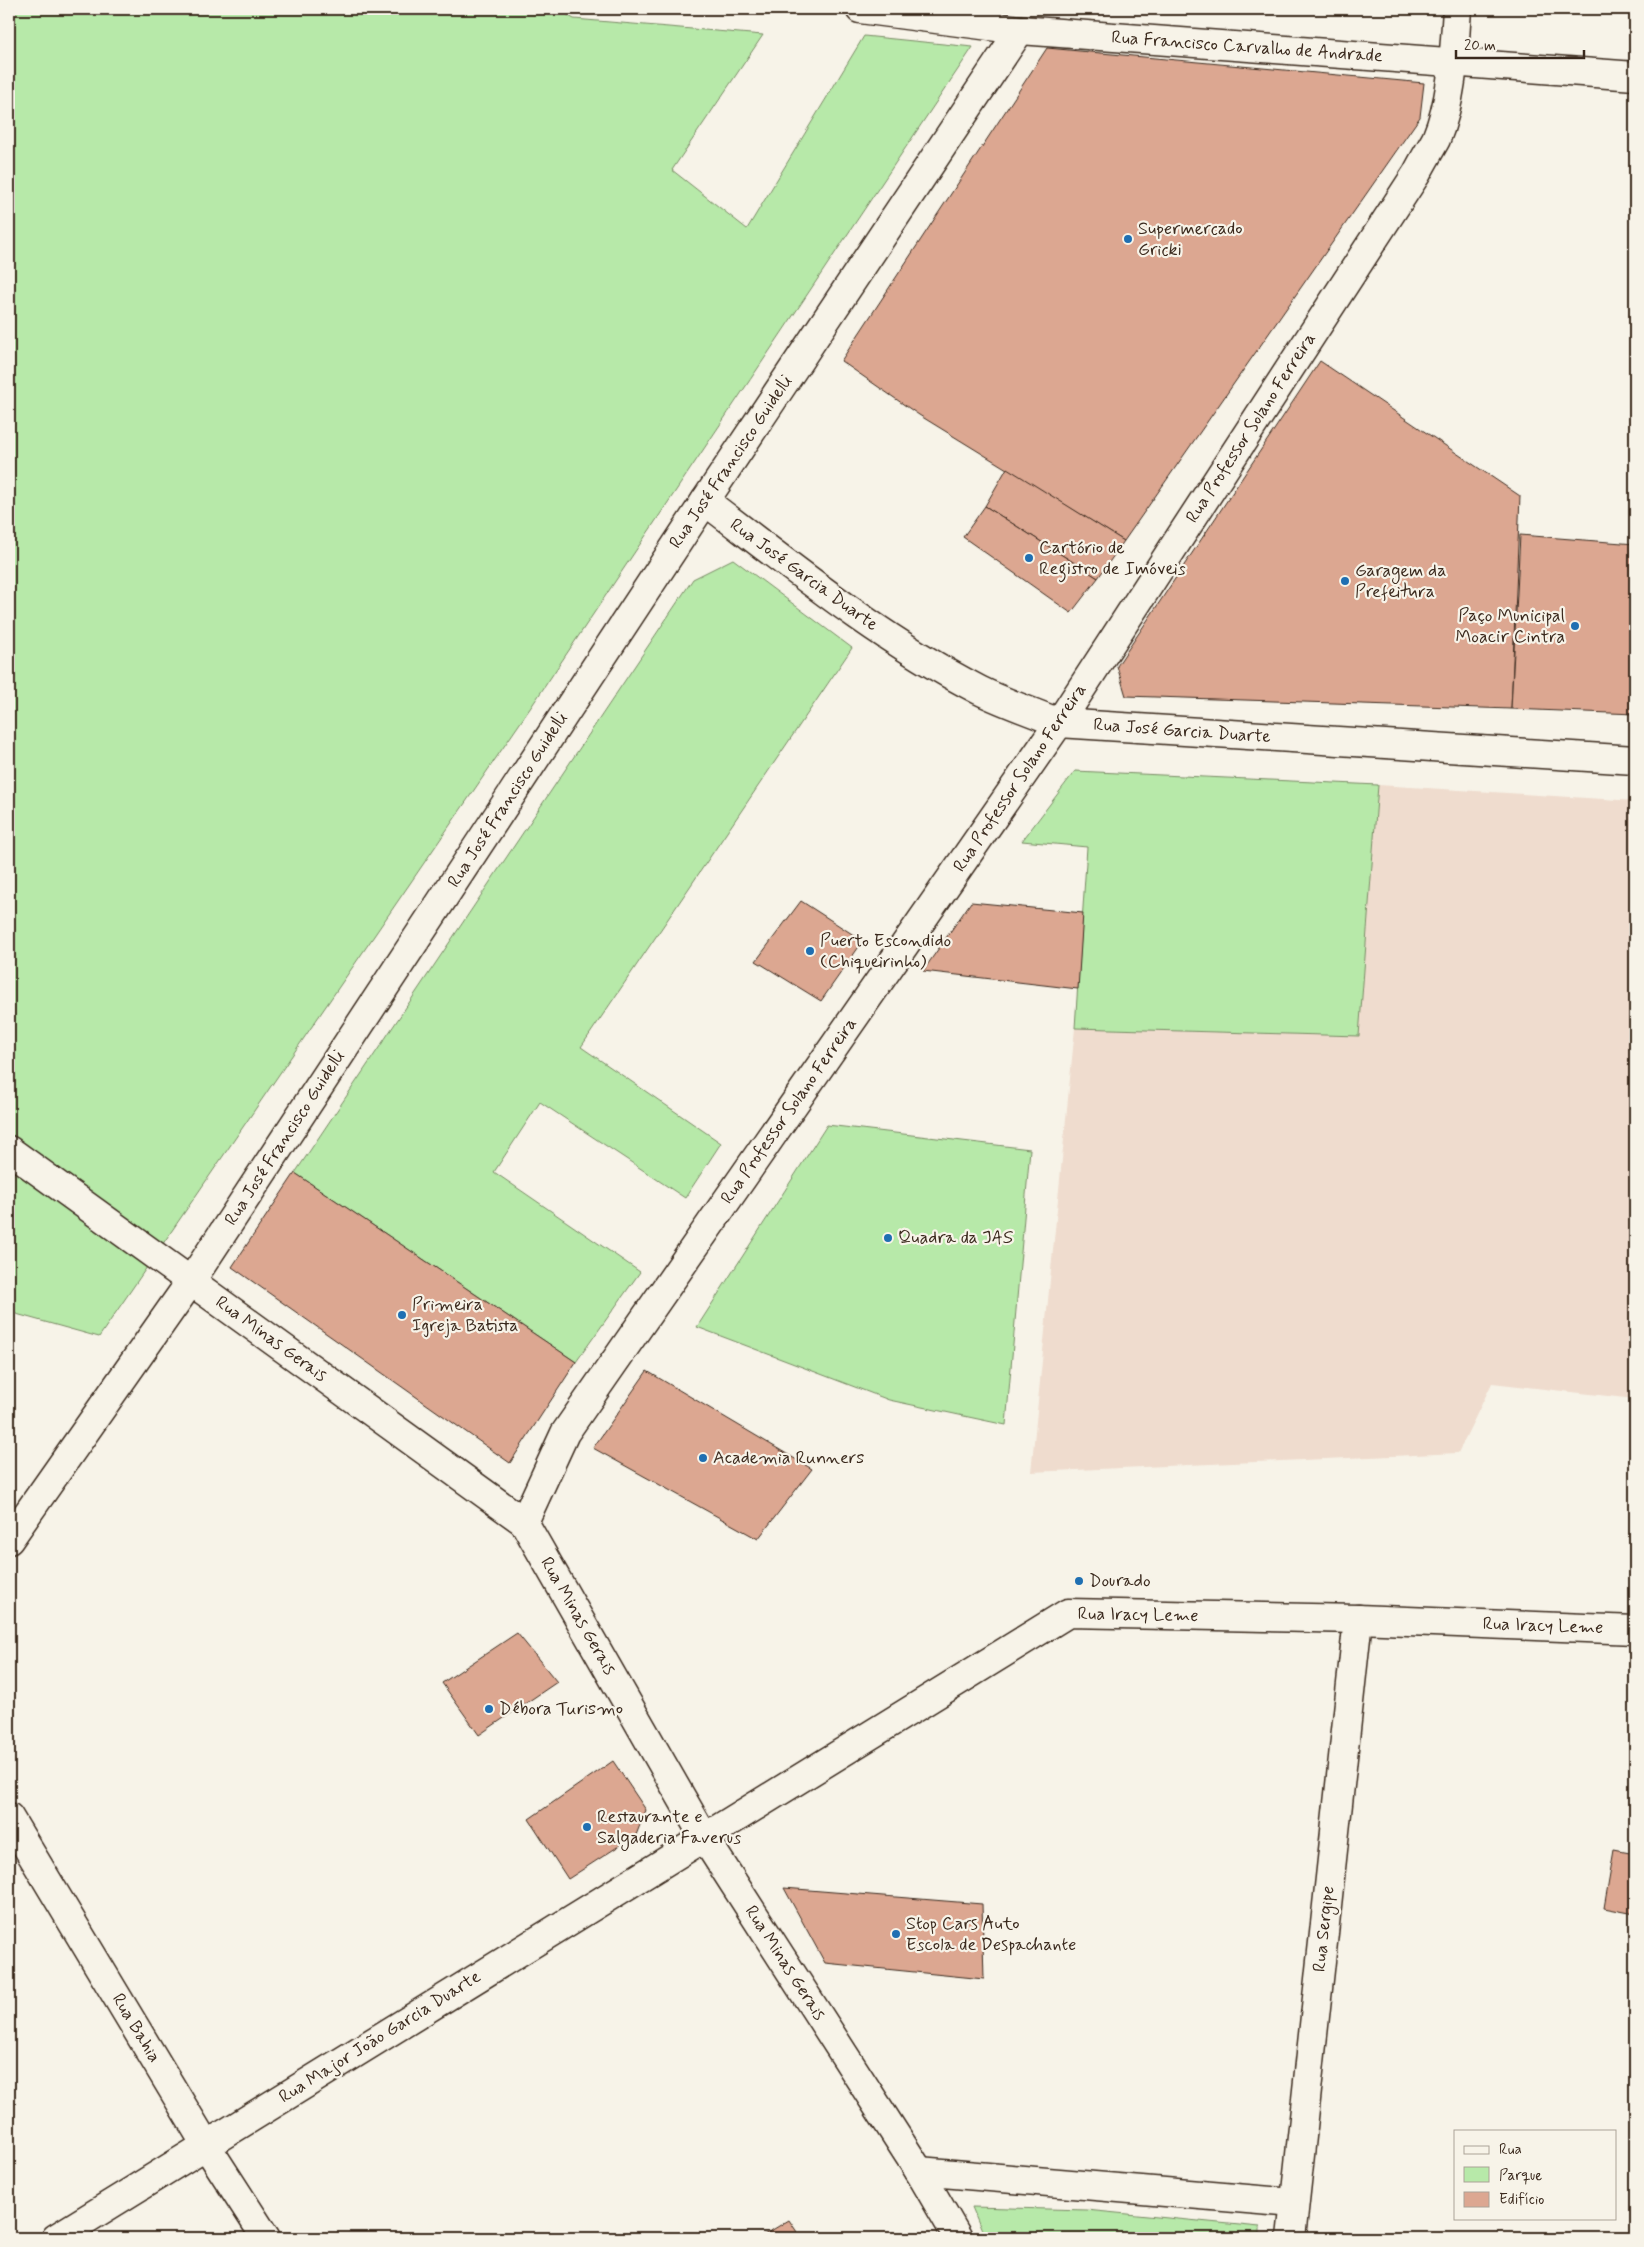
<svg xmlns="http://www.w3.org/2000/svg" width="1644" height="2247" font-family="Mynerve,sans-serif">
  <rect width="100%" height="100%" fill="#f7f3e8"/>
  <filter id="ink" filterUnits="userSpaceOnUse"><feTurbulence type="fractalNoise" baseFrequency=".02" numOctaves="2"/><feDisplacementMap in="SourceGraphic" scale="10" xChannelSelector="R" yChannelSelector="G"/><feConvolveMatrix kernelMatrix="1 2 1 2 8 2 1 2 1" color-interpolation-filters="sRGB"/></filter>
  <g filter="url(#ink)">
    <path fill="#efdcce" d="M1378 785 1635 801V1399L1492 1383 1458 1453 1031 1472 1075 1028 1359 1036Z"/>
    <g fill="#b7e9a9" stroke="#798a64">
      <path d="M9 9H557L574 19 763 35 672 170 747 229 864 36 973 47 531 707 99 1337 9 1312Z"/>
      <path d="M733 559 852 648 581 1047 721 1143 685 1198 540 1102 494 1172 640 1272 576 1362 295 1173 693 579Z"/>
      <path d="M1075 771 1378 785 1359 1036 1075 1028 1087 847 1022 841Z"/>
      <path d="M827 1125 1030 1149 1006 1425 889 1400 697 1327Z"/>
      <path d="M972 2207 1086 2210 1260 2227V2238H985Z"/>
    </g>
    <g fill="#dca791" stroke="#3b2a1e">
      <path d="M1047 48 1424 83 1420 117 1124 541 919 415 841 361Z"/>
      <path d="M1320 361 1520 496 1511 709 1126 696 1117 666Z"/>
      <path d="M1007 468 1124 541 1098 578 985 506Z"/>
      <path d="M985 506 1098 578 1071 613 963 537Z"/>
      <path d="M1520 535 1635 544V714L1511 709Z"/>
      <path d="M801 901 863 941 821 1001 756 961Z"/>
      <path d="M971 902 1083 913 1078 989 923 971Z"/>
      <path d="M295 1173 576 1362 510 1463 232 1267Z"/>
      <path d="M647 1371 812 1469 758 1539 593 1448Z"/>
      <path d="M517 1633 557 1682 479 1735 442 1683Z"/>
      <path d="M613 1761 646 1810 636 1835 568 1879 529 1819Z"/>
      <path d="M1614 1850 1635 1854V1914L1604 1908Z"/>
      <path d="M784 1888 982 1904 984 1979 825 1963Z"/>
      <path d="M789 2220 801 2238H759Z"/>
    </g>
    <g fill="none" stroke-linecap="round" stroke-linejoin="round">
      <defs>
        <g id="minor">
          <path d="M860 9 1020 30 1635 76"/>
          <path d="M705 501C793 568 880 639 979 690 1005 703 1033 712 1059 723L1635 760"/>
          <path d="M9 1150 524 1522 704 1837 919 2171 958 2238"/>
          <path d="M524 1522 565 1433 1059 723 1417 173C1423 161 1430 150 1436 139 1453 99 1454 52 1457 9"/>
          <path d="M9 1540 191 1281 705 501 1020 30"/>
          <path d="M9 1817 206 2145 266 2238"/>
          <path d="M919 2171 1294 2203"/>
          <path d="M56 2238 1068 1613 1358 1619 1635 1630"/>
          <path d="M1291 2238 1358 1619"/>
        </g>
      </defs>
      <use href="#minor" stroke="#3b2a1e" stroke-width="31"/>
      <use href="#minor" stroke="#f7f3e8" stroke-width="28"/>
    </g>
  </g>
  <g fill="#1f6fb2" stroke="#f7f3e8" stroke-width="2">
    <circle cx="1128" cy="239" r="5"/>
    <circle cx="1029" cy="558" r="5"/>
    <circle cx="1345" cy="581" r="5"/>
    <circle cx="1575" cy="626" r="5"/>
    <circle cx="810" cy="951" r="5"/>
    <circle cx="888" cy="1238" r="5"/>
    <circle cx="402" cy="1315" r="5"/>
    <circle cx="703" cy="1458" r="5"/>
    <circle cx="1079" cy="1581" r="5"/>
    <circle cx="489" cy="1709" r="5"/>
    <circle cx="587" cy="1827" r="5"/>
    <circle cx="896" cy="1934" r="5"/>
  </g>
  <g text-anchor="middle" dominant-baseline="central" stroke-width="4.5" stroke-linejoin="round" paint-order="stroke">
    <g font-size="18" fill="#3b2a1e" stroke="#f7f3e8">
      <text transform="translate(1247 47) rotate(4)">Rua Francisco Carvalho de Andrade</text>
      <text transform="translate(1251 428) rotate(-57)">Rua Professor Solano Ferreira</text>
      <text transform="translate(731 462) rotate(-56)">Rua José Francisco Guidelli</text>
      <text transform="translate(804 575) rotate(36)">Rua José Garcia Duarte</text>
      <text transform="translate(1182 731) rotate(4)">Rua José Garcia Duarte</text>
      <text transform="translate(1020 778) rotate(-56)">Rua Professor Solano Ferreira</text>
      <text transform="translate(508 800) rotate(-57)">Rua José Francisco Guidelli</text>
      <text transform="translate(789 1111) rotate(-55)">Rua Professor Solano Ferreira</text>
      <text transform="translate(285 1138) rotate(-57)">Rua José Francisco Guidelli</text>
      <text transform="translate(271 1339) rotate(36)">Rua Minas Gerais</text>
      <text transform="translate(1138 1615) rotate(1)">Rua Iracy Leme</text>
      <text transform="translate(578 1616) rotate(60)">Rua Minas Gerais</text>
      <text transform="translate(1543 1626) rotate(2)">Rua Iracy Leme</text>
      <text transform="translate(1324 1929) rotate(-84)">Rua Sergipe</text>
      <text transform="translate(785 1963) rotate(57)">Rua Minas Gerais</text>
      <text transform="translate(136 2028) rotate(59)">Rua Bahia</text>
      <text transform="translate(380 2037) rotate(-32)">Rua Major João Garcia Duarte</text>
    </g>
    <g font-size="18" fill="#3b2a1e" stroke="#f7f3e8" text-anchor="start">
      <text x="1138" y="229">Supermercado<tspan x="1138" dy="21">Gricki</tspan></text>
      <text x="1039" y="548">Cartório de<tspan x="1039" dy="21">Registro de Imóveis</tspan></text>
      <text x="1355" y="571">Garagem da<tspan x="1355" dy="21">Prefeitura</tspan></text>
      <text x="1565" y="616" text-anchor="end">Paço Municipal<tspan x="1565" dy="21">Moacir Cintra</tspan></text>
      <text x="820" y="941">Puerto Escondido<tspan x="820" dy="21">(Chiqueirinho)</tspan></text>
      <text x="898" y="1238">Quadra da JAS</text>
      <text x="412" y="1305">Primeira<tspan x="412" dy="21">Igreja Batista</tspan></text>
      <text x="713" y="1458">Academia Runners</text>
      <text x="1089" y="1581">Dourado</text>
      <text x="499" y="1709">Débora Turismo</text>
      <text x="597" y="1817">Restaurante e<tspan x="597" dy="21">Salgaderia Faverus</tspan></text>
      <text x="906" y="1924">Stop Cars Auto<tspan x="906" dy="21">Escola de Despachante</tspan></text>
    </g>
  </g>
  <rect width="1644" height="2247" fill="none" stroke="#f7f3e8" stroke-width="30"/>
  <rect x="15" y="15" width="1614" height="2217" fill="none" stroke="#3b2a1e" stroke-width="2" filter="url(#ink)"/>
  <rect x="1454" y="2130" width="162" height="90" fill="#f7f3e8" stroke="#aca397"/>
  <rect x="1464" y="2146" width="25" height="8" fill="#f7f3e8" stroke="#aca397"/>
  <text x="1499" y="2154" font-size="15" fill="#3b2a1e">Rua</text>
  <rect x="1464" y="2167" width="25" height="15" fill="#b7e9a9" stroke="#aca397"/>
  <text x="1499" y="2180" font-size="15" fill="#3b2a1e">Parque</text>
  <rect x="1464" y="2192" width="25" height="15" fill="#dca791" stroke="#aca397"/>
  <text x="1499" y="2204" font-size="15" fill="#3b2a1e">Edifício</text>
  <path d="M1456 50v8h128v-8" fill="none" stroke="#3b2a1e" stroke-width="2.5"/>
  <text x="1464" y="50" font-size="15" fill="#3b2a1e" stroke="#f7f3e8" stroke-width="4" paint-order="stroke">20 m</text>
</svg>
